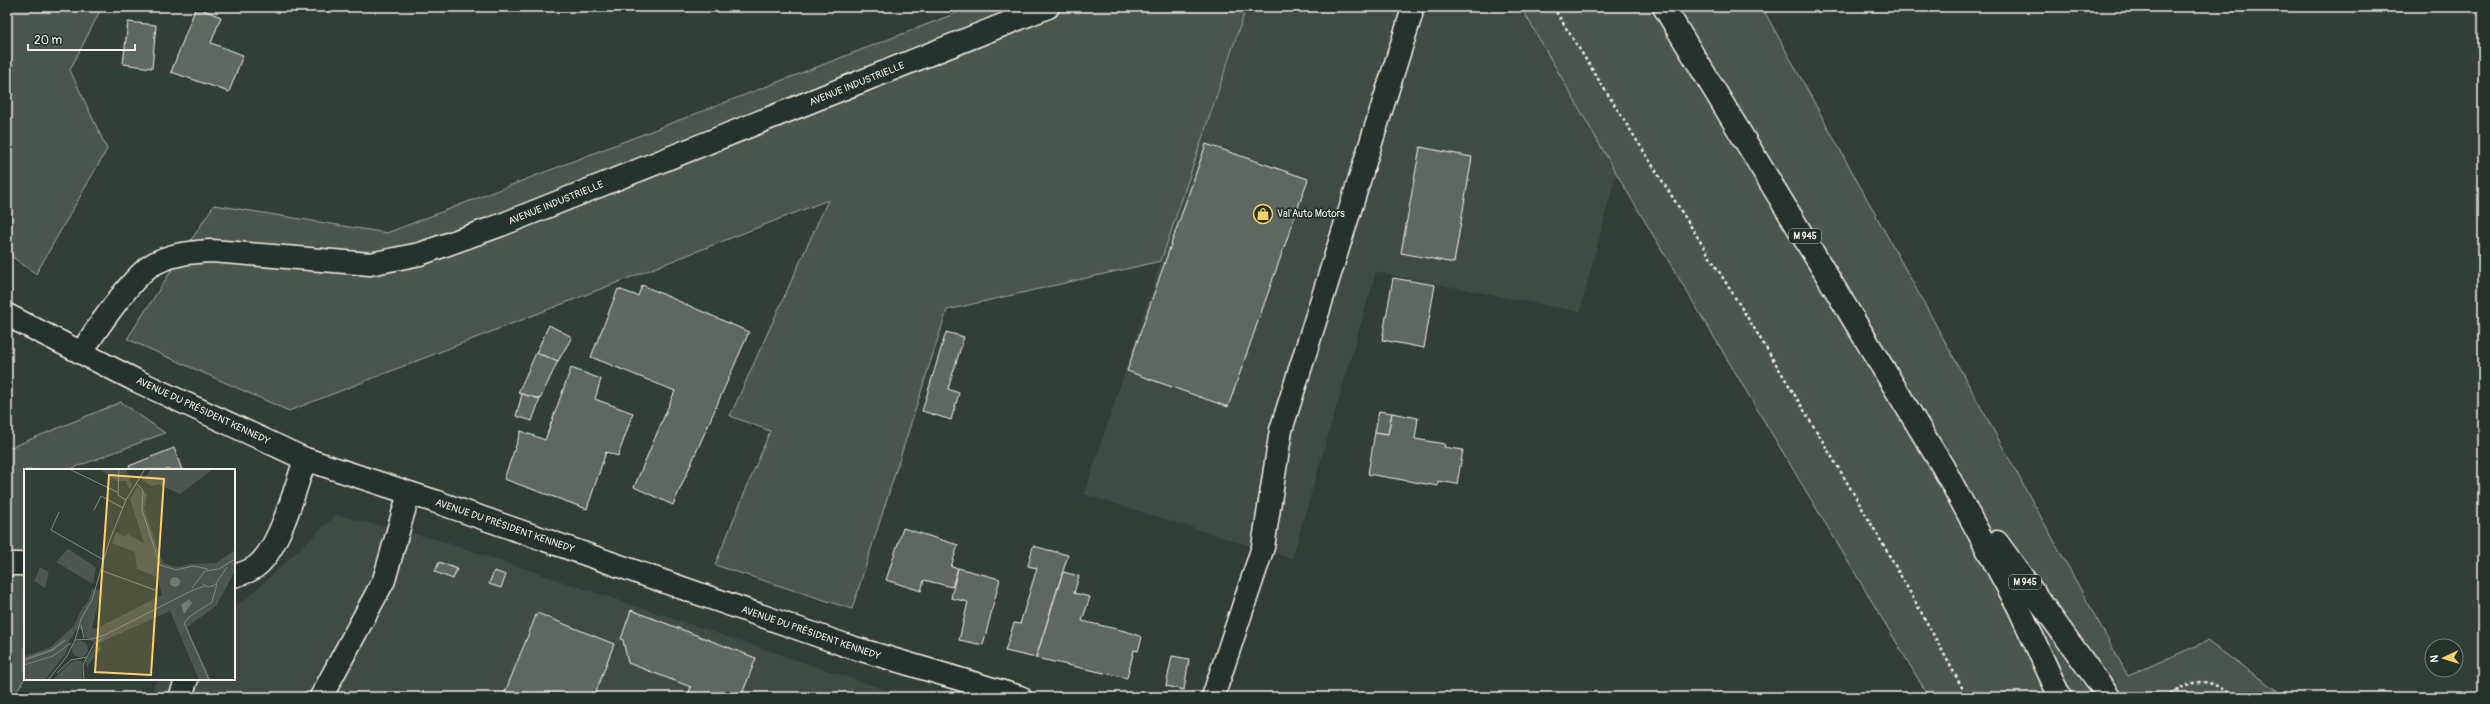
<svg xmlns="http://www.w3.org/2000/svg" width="2490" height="704" font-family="Pangolin,sans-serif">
  <rect width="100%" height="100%" fill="#323e38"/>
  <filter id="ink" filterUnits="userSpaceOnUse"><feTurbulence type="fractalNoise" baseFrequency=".025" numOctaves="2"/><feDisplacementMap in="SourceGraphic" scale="8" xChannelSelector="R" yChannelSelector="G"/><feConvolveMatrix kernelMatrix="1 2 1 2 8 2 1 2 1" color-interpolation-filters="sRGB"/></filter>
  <g filter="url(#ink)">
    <g fill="#404b44">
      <path d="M1248 7H1521L1616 173 1580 312 1376 272 1292 559 1084 494 1246 8Z"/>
      <path d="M336 515 439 540 907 697H149L157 679H234V605L244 601Z"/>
    </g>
    <g fill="#4c564f" stroke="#a0a49c">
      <path d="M7 7H102L70 70 107 149 36 274 7 253Z"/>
      <path d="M972 7H1248L1246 8 1161 261 947 310 852 609 715 565 770 431 730 416 828 200 289 411 127 339 214 205 387 233Z"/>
      <path d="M1521 7H1762L2128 676 2207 641 2286 697H1929L1616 173Z"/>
      <path d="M121 402 165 433 68 470H25V678L13 697H7V449Z"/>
    </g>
    <g fill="#5f6861" stroke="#f4f1e8">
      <path d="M196 7 221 17 211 43 243 55 229 92 171 72Z"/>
      <path d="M128 22 156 25 152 68 123 64Z"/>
      <path d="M1206 144 1308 179 1228 407 1127 371Z"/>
      <path d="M1420 147 1472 157 1454 263 1401 253Z"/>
      <path d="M1393 278 1435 285 1424 348 1382 340Z"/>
      <path d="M642 285 749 332 673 505 634 487 675 391 591 357 618 289 638 296Z"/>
      <path d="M549 325 572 337 558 361 536 353Z"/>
      <path d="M946 332 964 337 948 389 959 393 951 420 922 411Z"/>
      <path d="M536 353 558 361 540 399 518 393Z"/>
      <path d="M571 368 601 379 595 399 633 413 618 456 606 452 587 509 504 479 521 431 545 440Z"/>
      <path d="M522 394 540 399 532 421 516 416Z"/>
      <path d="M1379 411 1392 413 1388 434 1375 432Z"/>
      <path d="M1392 413 1418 418 1415 439 1445 444 1444 447 1463 450 1457 484 1438 481V486L1368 474 1375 432 1388 434Z"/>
      <path d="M174 448 182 470H131L129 466Z"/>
      <path d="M903 528 958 545 951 567 958 568 952 587 924 580 921 591 886 580Z"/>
      <path d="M1033 546 1068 555 1036 658 1005 651 1014 623 1020 624 1037 568 1028 566Z"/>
      <path d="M439 562 457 569 453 579 435 572Z"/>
      <path d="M958 568 1000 579 983 645 959 640 968 602 951 598Z"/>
      <path d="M494 571 506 575 501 588 489 584Z"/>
      <path d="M1063 572 1079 576 1074 593 1090 597 1082 621 1125 631 1142 637 1138 651 1134 650 1127 678 1036 658Z"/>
      <path d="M631 610 756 658 741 697H687L691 687 628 663 623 640 621 639Z"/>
      <path d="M537 613 614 644 594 697H503Z"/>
      <path d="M1172 656 1189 659 1184 690 1166 686Z"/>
    </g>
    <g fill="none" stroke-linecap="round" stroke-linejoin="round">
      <defs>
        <g id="lane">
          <path d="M180 697 187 679"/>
          <path d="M321 697 384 580 409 493"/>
          <path d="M1213 697 1263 547 1281 430 1411 15"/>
        </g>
        <g id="street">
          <path d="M7 315 135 380 305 459 434 501 848 646 1020 697"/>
          <path d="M82 352C94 332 131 279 150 266 169 254 191 252 212 251L370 264 420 254 501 225 1048 7"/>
          <path d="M7 564H25"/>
          <path d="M234 576C243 573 252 571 259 564 280 545 296 487 305 459"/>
        </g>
        <g id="primary">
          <path d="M1664 7 1943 467 2018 606 2060 697"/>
          <path d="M1997 542 2109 697"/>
        </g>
      </defs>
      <use href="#lane" stroke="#f4f1e8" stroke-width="25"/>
      <use href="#street" stroke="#f4f1e8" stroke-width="25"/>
      <use href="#primary" stroke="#f4f1e8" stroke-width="25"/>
      <g stroke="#f4f1e8" stroke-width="2.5" stroke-dasharray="3 3" stroke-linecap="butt">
        <path d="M1553 7C1695 234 1842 460 1967 697"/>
        <path d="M2165 697C2196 679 2203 675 2235 697"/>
      </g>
      <use href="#lane" stroke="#26332d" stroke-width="22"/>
      <use href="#street" stroke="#26332d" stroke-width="22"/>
      <use href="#primary" stroke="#26332d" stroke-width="22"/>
    </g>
  </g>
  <defs>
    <symbol id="shop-ring" viewBox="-11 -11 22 22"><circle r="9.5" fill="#26332d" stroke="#ffd166" stroke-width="1.5"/><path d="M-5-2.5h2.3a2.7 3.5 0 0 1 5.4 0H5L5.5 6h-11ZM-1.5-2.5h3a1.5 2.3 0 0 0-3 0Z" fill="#ffd166"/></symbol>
  </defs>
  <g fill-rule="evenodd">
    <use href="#shop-ring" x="1252" y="203" width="22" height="22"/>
  </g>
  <g text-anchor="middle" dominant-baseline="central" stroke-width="3.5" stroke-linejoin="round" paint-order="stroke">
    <g fill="#26332d" stroke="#b6b8b0" stroke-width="1">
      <rect x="1789" y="229" width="32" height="14" rx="3"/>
      <rect x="2009" y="575" width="32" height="14" rx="3"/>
    </g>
    <g font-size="9" font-weight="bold" fill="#f4f1e8">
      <text x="1805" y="236">M 945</text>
      <text x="2025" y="582">M 945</text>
    </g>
    <g font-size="10" fill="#f4f1e8" stroke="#26332d">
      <text transform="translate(857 84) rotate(-22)">AVENUE INDUSTRIELLE</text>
      <text transform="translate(556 203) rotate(-22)">AVENUE INDUSTRIELLE</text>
      <text transform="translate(203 411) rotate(25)">AVENUE DU PRÉSIDENT KENNEDY</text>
      <text transform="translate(505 526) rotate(19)">AVENUE DU PRÉSIDENT KENNEDY</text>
      <text transform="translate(811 633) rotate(19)">AVENUE DU PRÉSIDENT KENNEDY</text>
    </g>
    <g font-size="10" fill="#f4f1e8" stroke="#26332d" text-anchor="start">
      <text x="1277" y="214">Val'Auto Motors</text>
    </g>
  </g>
  <g transform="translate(24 469)">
    <rect width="211" height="211" fill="#323e38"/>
    <path d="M76 0H102L108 17 105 20 102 12H92ZM128 0H189L156 25 134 15 128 17 118 11ZM113 18 123 25 120 39 139 94 154 98 166 95 192 94 211 81V102L192 137 163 158 187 211H175L146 142 75 174 77 180 63 198 62 192 72 175 61 167 59 161 53 160 45 172 42 184 21 211H0V187L25 179 50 157 57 141 65 131 68 119 77 122 68 159 71 160 138 126 133 108 113 100 111 83 88 74 92 63 102 68 103 65 120 74 106 30ZM44 80 72 98 69 115 32 93ZM16 98 25 103 21 119 10 112ZM48 180a8 8 0 1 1 16 0a8 8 0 1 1-16 0ZM52 192H58V211H29L46 194Z" fill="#4c564f"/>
    <path d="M146 113a5 5 0 1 1 10 0a5 5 0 1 1-10 0ZM165 130 168 134 160 145 157 136Z" fill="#727972"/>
    <path fill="none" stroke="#727972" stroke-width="2" d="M0 191 28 181 41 171"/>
    <path fill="none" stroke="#80867e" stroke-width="1" d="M45 0 93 23M95 0 94 26 102 31M112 14 119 21 118 41 136 96 152 101 169 97 184 100M70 41 77 27 99 39M35 43 27 61 78 90M76 101 131 121M179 115 184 118 191 116 203 98M168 119 181 102 195 100 211 90M57 156 60 169M51 171 57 150 68 131 85 73 102 31 121 0M0 196 29 187 47 174M33 204 47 191 63 188 70 175 79 169M24 211 43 187 51 171 68 170 81 166 167 122 181 117M60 211 59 196 63 188M185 211 160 154 165 148 188 133 193 115"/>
    <path fill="#ffd166" fill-opacity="0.15" stroke="#ffd166" stroke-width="2" d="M85 6 140 10 127 206 71 203Z"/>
    <rect width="211" height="211" fill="none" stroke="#f4f1e8" stroke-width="2"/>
  </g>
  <rect width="2490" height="704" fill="none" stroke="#26332d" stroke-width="24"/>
  <rect x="12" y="12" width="2466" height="680" fill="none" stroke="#f4f1e8" stroke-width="1.5" filter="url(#ink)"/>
  <g transform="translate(2444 658) rotate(266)"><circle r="19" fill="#26332d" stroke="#787f78"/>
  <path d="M0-3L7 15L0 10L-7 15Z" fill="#ffd166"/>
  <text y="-6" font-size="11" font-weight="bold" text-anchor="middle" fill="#f4f1e8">N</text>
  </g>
  <path d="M28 44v6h107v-6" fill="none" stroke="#f4f1e8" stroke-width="2"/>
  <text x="34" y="44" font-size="12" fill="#f4f1e8" stroke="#26332d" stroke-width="3" paint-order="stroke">20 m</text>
</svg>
